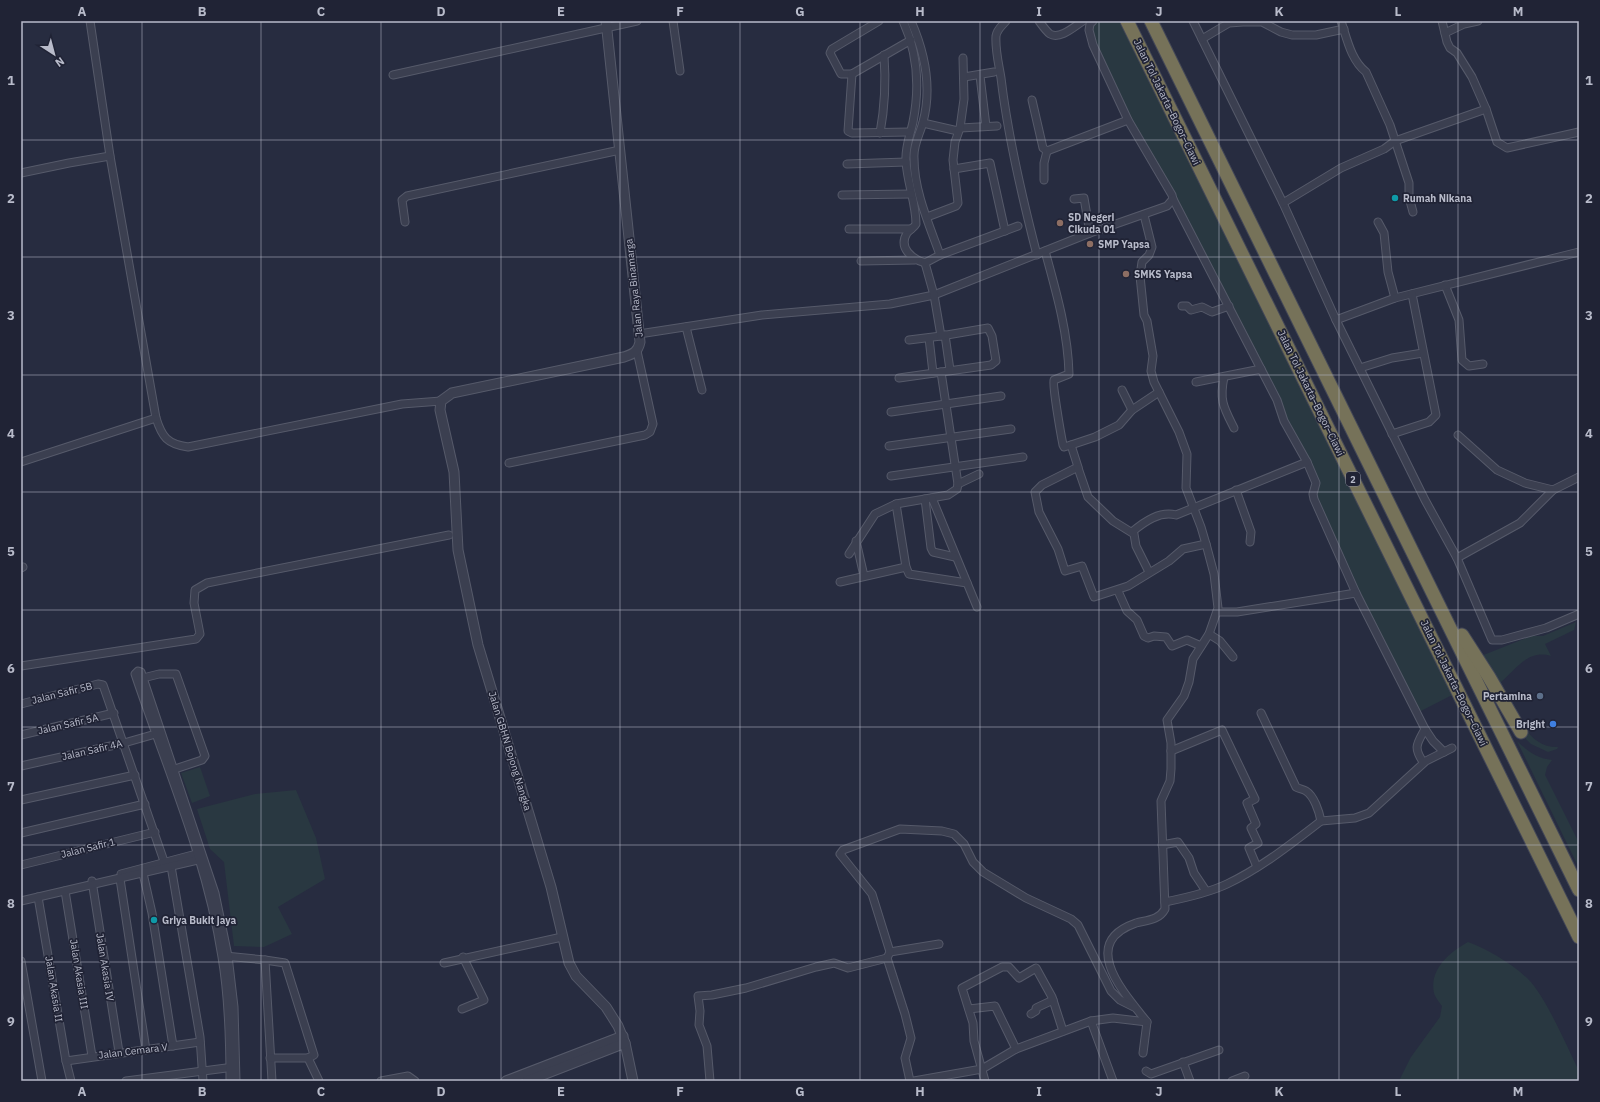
<svg xmlns="http://www.w3.org/2000/svg" width="1600" height="1102" font-family="'IBM Plex Sans',sans-serif">
  <rect width="100%" height="100%" fill="#272c40"/>
  <g fill="#293841">
    <path d="M1086 21H1127L1458 692 1417 713 1314 499 1315 487 1173 199 1138 138Z"/>
    <path d="M1576 622 1574 630 1545 644 1551 656C1528 649 1516 669 1501 682 1513 706 1525 748 1558 747L1557 749 1548 752 1531 744 1523 736 1481 656 1531 636H1543Z"/>
    <path d="M1517 741C1527 751 1537 758 1552 760L1547 767 1545 775 1579 843V868Z"/>
    <path d="M200 767 210 796 192 803 181 773Z"/>
    <path d="M296 790 316 838 325 879 278 907 292 934 264 947 234 946 224 862 210 849 197 809 255 794Z"/>
    <path d="M1468 942C1489 950 1511 963 1528 979 1546 997 1567 1047 1579 1071V1081H1399L1411 1057 1440 1017 1442 1006C1439 1002 1435 997 1434 993 1429 969 1450 952 1468 942Z"/>
  </g>
  <g fill="none" stroke-linecap="round" stroke-linejoin="round">
    <defs>
      <g id="minor">
        <path d="M90 21 110 156 156 418C162 437 167 444 188 447L402 404 441 401"/>
        <path d="M673 21 680 71"/>
        <path d="M879 21 832 49 830 53 841 74H852L911 40"/>
        <path d="M903 21C918 54 920 87 913 122 910 136 905 147 906 161 907 182 916 203 916 224 914 228 910 229 907 233 898 248 912 259 925 263"/>
        <path d="M911 21C925 53 932 88 923 122 920 134 913 145 914 158 914 191 929 224 940 255"/>
        <path d="M1006 21C1002 26 997 29 996 36 995 50 999 65 1001 78 1008 138 1022 197 1037 255"/>
        <path d="M1039 21C1042 25 1046 31 1050 34 1060 40 1075 26 1083 21"/>
        <path d="M1193 21 1283 203 1336 320 1425 500 1457 558 1492 640H1502L1546 628 1579 614"/>
        <path d="M1341 21C1347 39 1351 60 1366 72L1390 125 1409 183V197L1413 212"/>
        <path d="M1445 33 1464 24 1478 21"/>
        <path d="M1202 39 1229 23 1243 22H1262L1281 32 1292 35H1316L1344 29"/>
        <path d="M852 74 848 131 852 133 909 132"/>
        <path d="M393 75 637 21"/>
        <path d="M980 76 986 126"/>
        <path d="M964 77 994 72"/>
        <path d="M1032 100 1043 148 1047 151 1128 120"/>
        <path d="M1486 109 1497 142 1507 148 1579 132"/>
        <path d="M923 123 958 131"/>
        <path d="M960 128 997 126"/>
        <path d="M880 133C885 106 886 82 884 55"/>
        <path d="M847 164 906 162"/>
        <path d="M954 169 990 163 1005 231"/>
        <path d="M21 173 69 163 110 156"/>
        <path d="M1044 180V163L1047 151"/>
        <path d="M842 195 911 194"/>
        <path d="M1074 199 1084 198 1090 233"/>
        <path d="M1283 203 1341 168 1384 149 1395 141 1486 109 1472 77 1457 53 1450 48 1447 42 1442 21"/>
        <path d="M927 217 956 206 958 203 953 160 955 142 960 128 964 99 963 58"/>
        <path d="M405 222 402 200 407 196 620 150"/>
        <path d="M1378 222 1384 233 1388 272 1395 298"/>
        <path d="M849 229H911"/>
        <path d="M1045 251C1056 291 1068 332 1069 374L1054 380C1052 384 1061 435 1063 445L1064 447 1071 445 1078 467 1042 485 1035 492 1039 512 1058 549 1065 571 1082 566 1094 597 1128 586 1169 561 1183 549 1206 544"/>
        <path d="M861 261 915 260"/>
        <path d="M1445 285 1459 320 1462 360 1469 366 1483 364"/>
        <path d="M1182 306H1187L1191 310 1202 307 1212 312 1229 306"/>
        <path d="M1336 320 1395 298 1579 252"/>
        <path d="M686 327 702 390"/>
        <path d="M639 334 762 315 890 304 934 295 1090 233 1167 206 1173 199 1172 195 1128 120 1093 45 1089 30 1090 24 1093 21"/>
        <path d="M945 335 950 370"/>
        <path d="M929 338 933 373"/>
        <path d="M909 340 941 336"/>
        <path d="M1360 368 1392 358 1423 353"/>
        <path d="M941 372 958 484 957 489 948 495 896 504 906 567 909 574 967 583"/>
        <path d="M1224 377C1219 401 1224 408 1234 428"/>
        <path d="M899 378 991 365 996 361 992 336 988 328 941 336 934 295 925 263 940 255 1018 226"/>
        <path d="M1196 382 1261 369"/>
        <path d="M1122 390 1132 410 1159 392"/>
        <path d="M891 412 1001 396"/>
        <path d="M1392 434 1429 422 1436 415 1412 294"/>
        <path d="M1458 435 1497 470 1525 483 1553 490"/>
        <path d="M1071 445 1095 437 1119 425 1132 410"/>
        <path d="M889 446 1011 429"/>
        <path d="M21 462 156 418"/>
        <path d="M1307 462 1316 483 1313 494 1314 499 1356 593 1425 729 1433 741 1444 752"/>
        <path d="M509 463 645 435 650 432 653 424 637 351"/>
        <path d="M1078 468 1088 497 1113 521 1134 534 1136 546 1149 572"/>
        <path d="M891 476 1023 457"/>
        <path d="M958 484 979 474"/>
        <path d="M1236 490 1251 532 1250 542"/>
        <path d="M932 498 977 607"/>
        <path d="M925 499 931 548 933 552 955 557"/>
        <path d="M1132 532C1145 521 1160 511 1176 515L1307 462 1284 421 1277 400 1173 199"/>
        <path d="M856 541 864 576"/>
        <path d="M849 554 875 514 896 504"/>
        <path d="M1457 558 1520 523 1553 490 1579 477"/>
        <path d="M21 568 23 567"/>
        <path d="M840 582 906 567"/>
        <path d="M1118 591 1127 611 1137 620 1144 636 1148 638 1154 636 1166 637 1172 646 1187 640 1201 646"/>
        <path d="M1218 612H1237L1356 593"/>
        <path d="M1209 634 1220 641 1233 657"/>
        <path d="M21 666 196 639 200 634 194 603 195 590 207 583 449 535"/>
        <path d="M139 679 159 674H176L205 756 202 760 175 769"/>
        <path d="M21 704 98 684 103 685 166 867"/>
        <path d="M21 735 114 713"/>
        <path d="M1171 751 1222 730 1255 799 1247 803 1256 824 1251 828 1258 843 1249 848 1257 867"/>
        <path d="M1423 762C1413 747 1417 744 1425 729"/>
        <path d="M21 766 124 743 159 733"/>
        <path d="M21 800 135 775"/>
        <path d="M1321 821 1355 818 1369 813 1426 761 1452 748"/>
        <path d="M21 833 145 804"/>
        <path d="M1162 845 1178 842 1189 858 1194 873 1206 891"/>
        <path d="M21 865 155 832"/>
        <path d="M171 866 200 1037 203 1081"/>
        <path d="M142 869 152 913 173 1046"/>
        <path d="M121 874 200 853"/>
        <path d="M120 879 146 1050"/>
        <path d="M92 881 119 1052"/>
        <path d="M65 891 92 1056"/>
        <path d="M38 897 66 1061 71 1081"/>
        <path d="M21 901 202 859"/>
        <path d="M1165 902C1185 898 1208 893 1227 884 1261 868 1291 844 1321 821 1319 811 1314 796 1306 791 1303 789 1299 789 1296 787L1261 713"/>
        <path d="M890 952 939 944"/>
        <path d="M225 956 265 960 272 1081"/>
        <path d="M265 960 285 963 314 1055 308 1058"/>
        <path d="M21 961 42 1081"/>
        <path d="M444 963 562 937"/>
        <path d="M462 1009 484 1000 463 957"/>
        <path d="M969 1009 995 1006 1016 1049"/>
        <path d="M1031 1014 1036 1011V1008L1053 1000"/>
        <path d="M1091 1021 1113 1081"/>
        <path d="M1143 1053 1147 1022C1124 993 1078 943 1136 923 1148 920 1159 920 1165 909L1161 801 1170 781 1171 769V743L1167 720 1184 696 1189 682 1193 659 1209 634 1218 608 1214 574 1206 544 1201 527 1186 488 1187 454 1179 432 1154 382 1151 371 1153 356 1147 321 1144 315 1140 276 1142 262 1149 255 1152 247 1144 215"/>
        <path d="M270 1058H308L319 1081"/>
        <path d="M66 1061 200 1042"/>
        <path d="M1183 1062 1190 1081"/>
        <path d="M1146 1071 1151 1074 1219 1050"/>
        <path d="M126 1081 234 1067"/>
        <path d="M230 1081C230 1040 229 998 222 957 207 859 166 767 135 674L138 671 141 672 215 893 228 956 234 1007 236 1081"/>
        <path d="M381 1081 408 1076 415 1081"/>
        <path d="M710 1081 707 1046 699 1025 700 1011 698 996 712 995 746 988 816 967 834 963 848 968 887 958"/>
        <path d="M910 1081 905 1058 911 1038 905 1014 887 958 890 952 872 894 840 854 843 850 900 829 942 831 954 834 964 844 973 862 983 872 1026 898 1071 919 1078 925 1111 991 1120 1000 1134 1007"/>
        <path d="M914 1081 982 1069 1016 1049 1091 1021 1113 1018 1147 1022"/>
        <path d="M985 1081 974 1041 973 1023 962 988 1002 967H1009L1019 978 1036 968 1052 997 1063 1031"/>
        <path d="M1232 1081 1245 1076"/>
      </g>
      <g id="tertiary">
        <path d="M606 21 640 342C638 352 633 354 624 357L452 393 441 401 440 410 454 472 458 550 478 645 551 887 569 963 576 976 606 1007 618 1026 625 1043 633 1081"/>
        <path d="M506 1081 623 1036"/>
        <path d="M527 1081 625 1043"/>
      </g>
      <g id="motorway">
        <path d="M1127 21 1579 937"/>
        <path d="M1151 21 1579 890"/>
        <path d="M1462 635 1489 677 1521 732"/>
      </g>
    </defs>
    <use href="#minor" stroke="#565a6a" stroke-width="9"/>
    <use href="#tertiary" stroke="#565a6a" stroke-width="11"/>
    <use href="#motorway" stroke="#434757" stroke-width="15"/>
    <use href="#minor" stroke="#3b3f50" stroke-width="7"/>
    <use href="#tertiary" stroke="#3b3f50" stroke-width="9"/>
    <use href="#motorway" stroke="#767259" stroke-width="13"/>
  </g>
  <path fill="none" stroke="#b8bbca" stroke-width="1" stroke-opacity="0.55" d="M142 21V1081M261 21V1081M381 21V1081M501 21V1081M620 21V1081M740 21V1081M860 21V1081M980 21V1081M1099 21V1081M1219 21V1081M1339 21V1081M1458 21V1081M21 140H1579M21 257H1579M21 375H1579M21 492H1579M21 610H1579M21 727H1579M21 845H1579M21 962H1579"/>
  <g fill="#0f9aa8" stroke="#202335" stroke-width="1.5">
    <circle cx="1395" cy="198" r="4"/>
    <circle cx="154" cy="920" r="4"/>
  </g>
  <g fill="#8d6e63" stroke="#202335" stroke-width="1.5">
    <circle cx="1060" cy="223" r="4"/>
    <circle cx="1090" cy="244" r="4"/>
    <circle cx="1126" cy="274" r="4"/>
  </g>
  <circle fill="#5c6f8a" stroke="#202335" stroke-width="1.5" cx="1540" cy="696" r="4"/>
  <circle fill="#3f7fe0" stroke="#202335" stroke-width="1.5" cx="1553" cy="724" r="4"/>
  <g text-anchor="middle" dominant-baseline="central" stroke-width="3.5" stroke-linejoin="round" paint-order="stroke">
    <rect fill="#202335" stroke="#8a8d9d" stroke-width="1" x="1346" y="472" width="14" height="14" rx="3"/>
    <g font-size="9" font-weight="bold" fill="#b8bbca">
      <text x="1353" y="479">2</text>
    </g>
    <g font-size="10" fill="#b8bbca" stroke="#202335">
      <text transform="translate(1167 102) rotate(64)">Jalan Tol Jakarta–Bogor–Ciawi</text>
      <text transform="translate(634 288) rotate(-96)">Jalan Raya Binamarga</text>
      <text transform="translate(1311 393) rotate(64)">Jalan Tol Jakarta–Bogor–Ciawi</text>
      <text transform="translate(1454 683) rotate(64)">Jalan Tol Jakarta–Bogor–Ciawi</text>
      <text transform="translate(62 693) rotate(-14)">Jalan Safir 5B</text>
      <text transform="translate(68 724) rotate(-13)">Jalan Safir 5A</text>
      <text transform="translate(92 750) rotate(-13)">Jalan Safir 4A</text>
      <text transform="translate(510 751) rotate(73)">Jalan GBHN Bojong Nangka</text>
      <text transform="translate(88 848) rotate(-14)">Jalan Safir 1</text>
      <text transform="translate(105 967) rotate(81)">Jalan Akasia IV</text>
      <text transform="translate(79 974) rotate(81)">Jalan Akasia III</text>
      <text transform="translate(54 989) rotate(81)">Jalan Akasia II</text>
      <text transform="translate(133 1051) rotate(-7)">Jalan Cemara V</text>
    </g>
    <g font-size="10" font-weight="bold" fill="#b8bbca" stroke="#202335" text-anchor="start">
      <text x="1403" y="198">Rumah Nikana</text>
      <text x="1068" y="217">SD Negeri<tspan x="1068" dy="12">Cikuda 01</tspan></text>
      <text x="1098" y="244">SMP Yapsa</text>
      <text x="1134" y="274">SMKS Yapsa</text>
      <text x="1532" y="696" text-anchor="end">Pertamina</text>
      <text x="1545" y="724" text-anchor="end">Bright</text>
      <text x="162" y="920">Griya Bukit jaya</text>
    </g>
  </g>
  <rect width="1600" height="1102" fill="none" stroke="#202335" stroke-width="44"/>
  <g transform="translate(54 54) rotate(144)" stroke="#202335" stroke-width="3" paint-order="stroke">
  <path d="M0-3L7 15L0 10L-7 15Z" fill="#b8bbca"/>
  <text y="-6" font-size="11" font-weight="bold" text-anchor="middle" fill="#b8bbca">N</text>
  </g>
  <rect x="22" y="22" width="1556" height="1058" fill="none" stroke="#b8bbca" stroke-width="1.5"/>
  <g font-size="13" text-anchor="middle" font-weight="bold" fill="#b8bbca">
    <text x="82" y="16">A</text>
    <text x="202" y="16">B</text>
    <text x="321" y="16">C</text>
    <text x="441" y="16">D</text>
    <text x="561" y="16">E</text>
    <text x="680" y="16">F</text>
    <text x="800" y="16">G</text>
    <text x="920" y="16">H</text>
    <text x="1039" y="16">I</text>
    <text x="1159" y="16">J</text>
    <text x="1279" y="16">K</text>
    <text x="1398" y="16">L</text>
    <text x="1518" y="16">M</text>
    <text x="11" y="85">1</text>
    <text x="1589" y="85">1</text>
    <text x="11" y="203">2</text>
    <text x="1589" y="203">2</text>
    <text x="11" y="320">3</text>
    <text x="1589" y="320">3</text>
    <text x="11" y="438">4</text>
    <text x="1589" y="438">4</text>
    <text x="11" y="556">5</text>
    <text x="1589" y="556">5</text>
    <text x="11" y="673">6</text>
    <text x="1589" y="673">6</text>
    <text x="11" y="791">7</text>
    <text x="1589" y="791">7</text>
    <text x="11" y="908">8</text>
    <text x="1589" y="908">8</text>
    <text x="11" y="1026">9</text>
    <text x="1589" y="1026">9</text>
    <text x="82" y="1096">A</text>
    <text x="202" y="1096">B</text>
    <text x="321" y="1096">C</text>
    <text x="441" y="1096">D</text>
    <text x="561" y="1096">E</text>
    <text x="680" y="1096">F</text>
    <text x="800" y="1096">G</text>
    <text x="920" y="1096">H</text>
    <text x="1039" y="1096">I</text>
    <text x="1159" y="1096">J</text>
    <text x="1279" y="1096">K</text>
    <text x="1398" y="1096">L</text>
    <text x="1518" y="1096">M</text>
  </g>
</svg>
